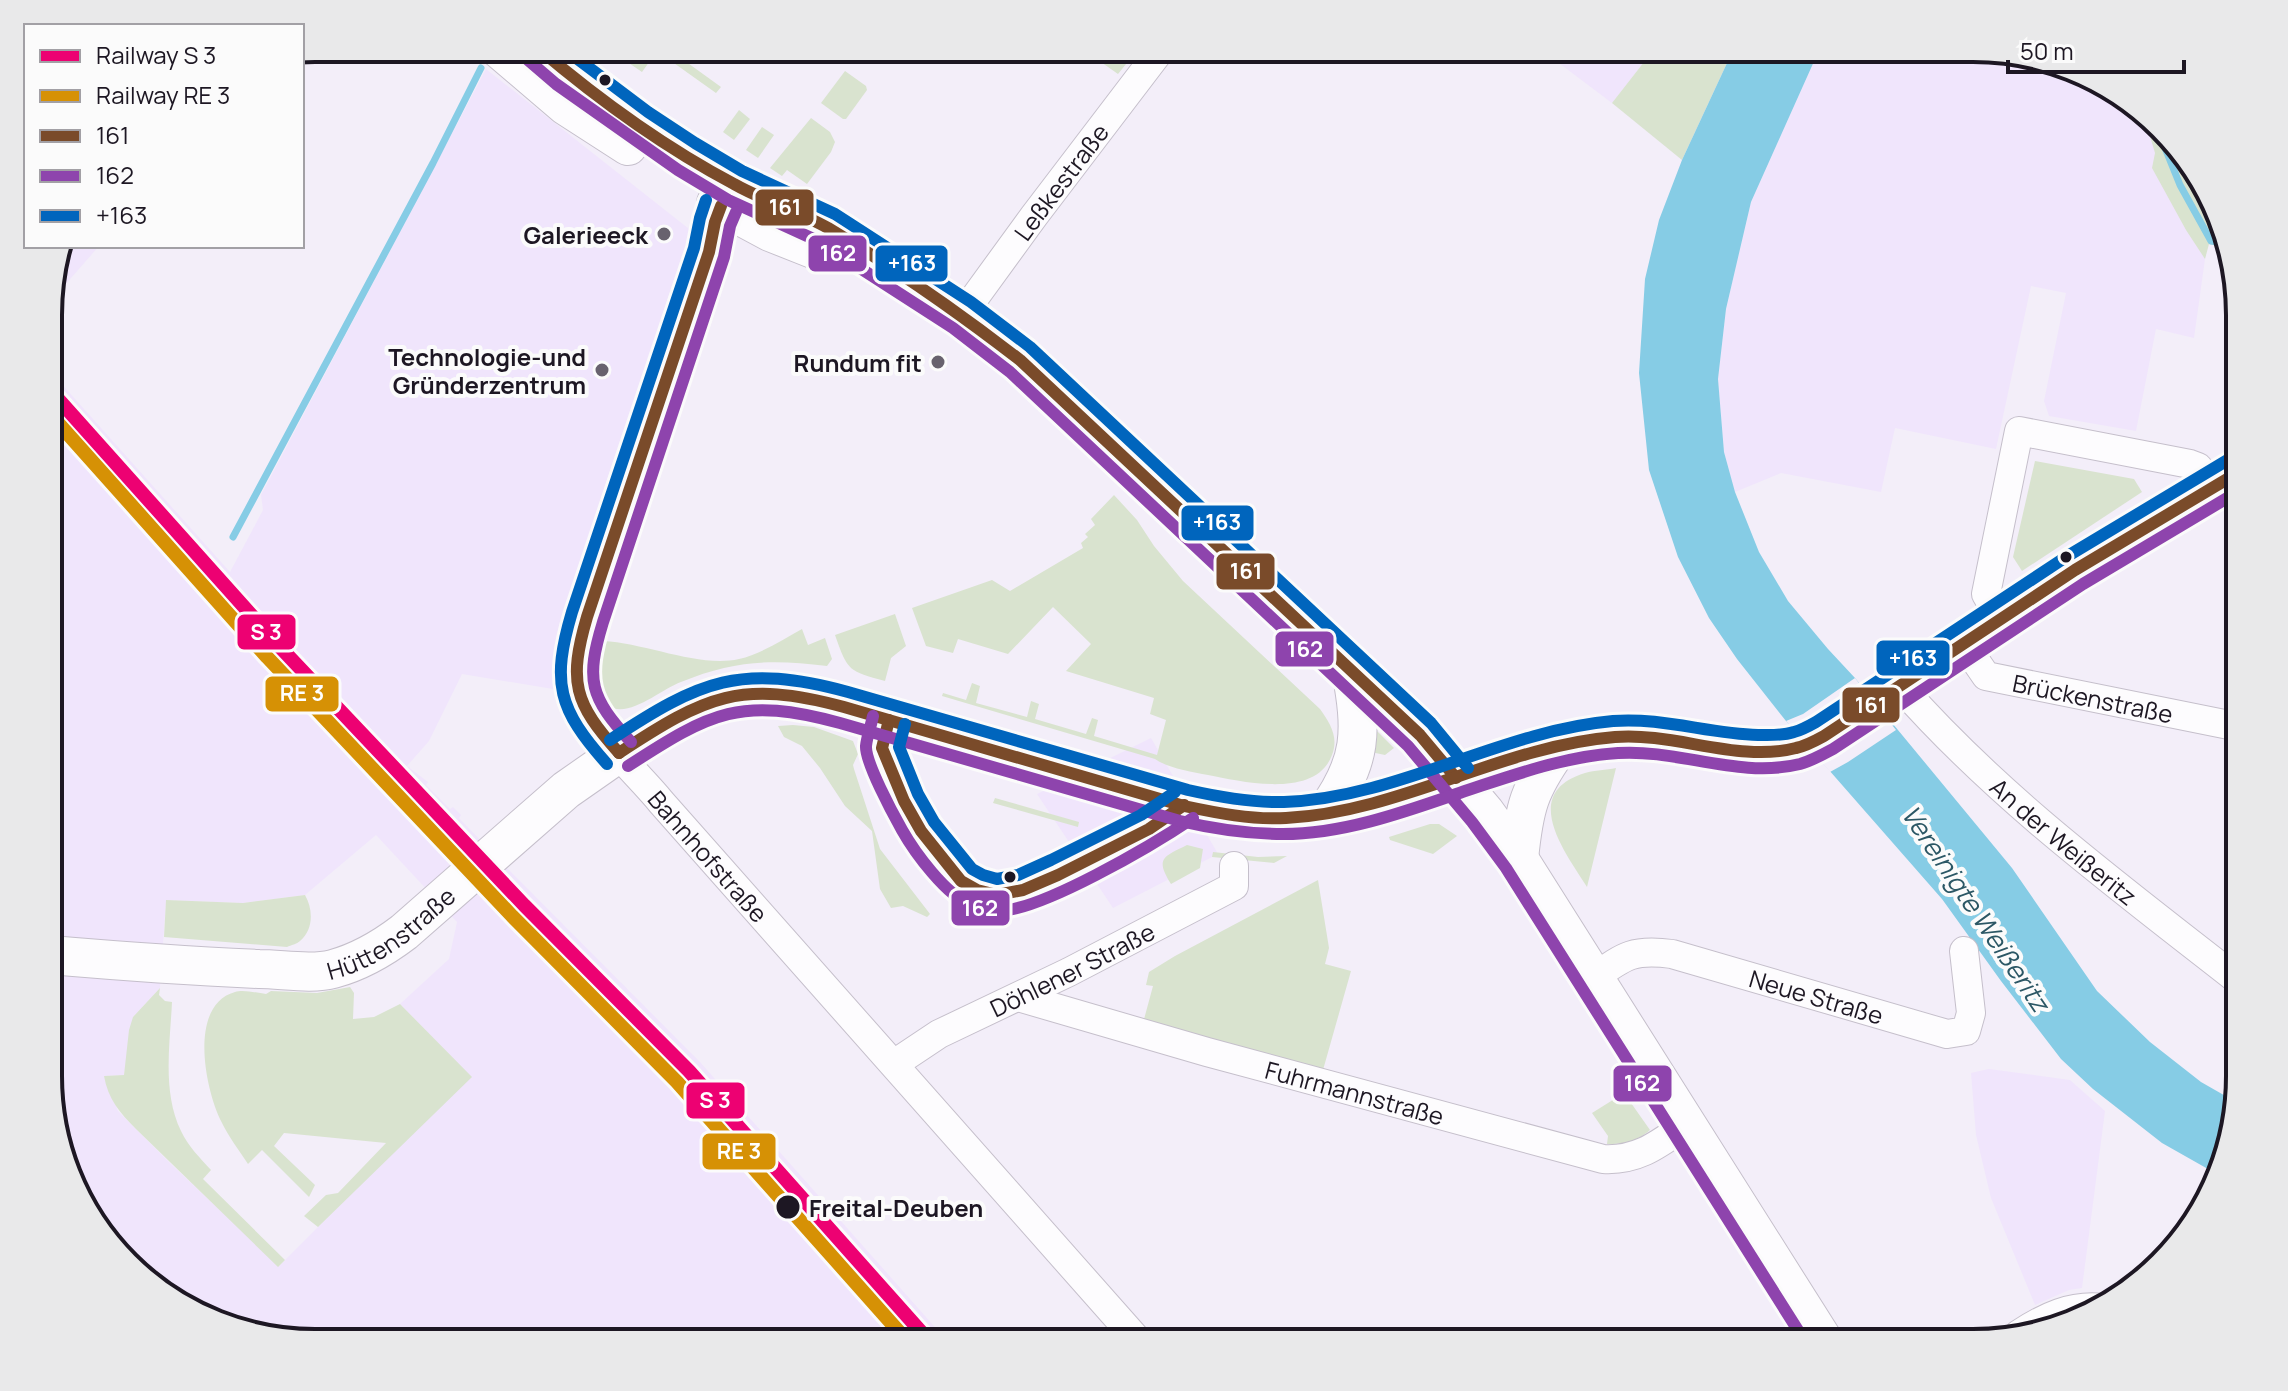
<svg xmlns="http://www.w3.org/2000/svg" width="2288" height="1391" font-family="Manrope,sans-serif">
  <rect width="100%" height="100%" fill="#f3eef9"/>
  <g fill="#f0e5fc" fill-rule="evenodd">
    <path d="M1539 48H1655L1612 103Z"/>
    <path d="M1820 48H1973L2107 84 2183 160 2213 224 2205 259 2194 338 2156 329 2136 431 2049 416 2044 401 2066 293 2031 286 1996 449 1895 428 1881 492 1781 473 1735 492 1724 452 1718 379 1726 309 1751 202Z"/>
    <path d="M486 69 698 236 552 668 559 690 462 674 429 741 407 766 428 782 426 785 450 809 453 807 461 815 459 818 511 872 700 1062 949 1343H315L181 1307 93 1224 50 1110V371L230 572 263 510 261 495ZM376 835 457 922 449 959 400 1004 471 1077 402 1143 279 1266 171 1164 118 1111 104 1076 124 1075 133 1017 160 988 166 900 243 903 305 895Z"/>
    <path d="M61 246H99L50 302V281Z"/>
    <path d="M1151 738 1218 854 1113 908 1037 794Z"/>
    <path d="M1989 1069 2070 1080 2105 1111 2082 1288 2069 1290 2035 1305 1991 1198 1976 1135 1971 1073Z"/>
  </g>
  <g fill="#d9e3cf">
    <path d="M607 48H667L721 87 716 93 657 51 642 72Z"/>
    <path d="M862 48H899L886 64Z"/>
    <path d="M1081 48H1139L1118 74Z"/>
    <path d="M1655 48H1734L1682 160 1612 103Z"/>
    <path d="M845 71 866 86 867 90 846 119H843L821 103Z"/>
    <path d="M739 110 750 119 734 140 723 132Z"/>
    <path d="M811 118 830 132 835 142 831 152 807 184 787 170 782 176 770 168Z"/>
    <path d="M2146 123 2204 181 2224 248 2209 244 2205 259 2186 230 2152 168 2155 153Z"/>
    <path d="M762 127 774 135 758 158 746 150Z"/>
    <path d="M2035 461 2134 479 2142 492 2022 571 2013 557Z"/>
    <path d="M1114 495 1137 520 1154 546 1183 581 1320 709C1330 723 1339 737 1332 755 1316 799 1243 782 1208 775 1191 772 1168 768 1155 759L942 696 943 693 966 700 972 683 980 686 976 703 1027 717 1031 701 1039 704 1035 719 1086 734 1092 718 1098 720 1094 736 1157 755 1166 720 1150 714 1154 698 1066 671 1091 644 1053 607 1008 654 958 639 953 653 926 646 912 608 992 580 1010 591 1083 548 1081 543 1088 537 1085 534 1095 525 1091 519Z"/>
    <path d="M895 614 906 646 891 658 885 681C849 671 848 672 835 635Z"/>
    <path d="M802 629 808 645 825 638 832 659 827 666C772 659 734 660 681 682 662 689 633 715 613 708 586 698 597 660 603 641 646 643 699 668 739 659 761 654 782 640 802 629Z"/>
    <path d="M793 725 814 727 853 741 858 754 853 765 854 769 880 849 930 914 927 917 903 906 891 908 880 889 872 831 845 806 820 768 802 746 784 737 778 726Z"/>
    <path d="M1374 728 1394 748 1385 755 1366 751Z"/>
    <path d="M1616 768 1587 887C1565 852 1519 793 1585 773 1595 770 1606 770 1616 768Z"/>
    <path d="M995 798 1079 822 1078 827 993 803Z"/>
    <path d="M1430 824H1439L1457 836 1433 854 1390 840 1389 837Z"/>
    <path d="M1187 845 1203 849 1200 868 1171 884C1155 858 1163 857 1187 845Z"/>
    <path d="M1213 852 1258 857 1287 856 1274 863 1212 857Z"/>
    <path d="M1318 880 1329 948 1325 964 1351 971 1323 1070 1143 1023 1153 986 1146 985 1149 972 1175 956Z"/>
    <path d="M305 895C313 909 314 929 300 941 297 944 291 945 287 947L164 937 166 900 243 903Z"/>
    <path d="M350 987 354 993 353 1019 374 1017 400 1004 472 1077 318 1227 304 1216 326 1195 338 1193 386 1143 284 1133 274 1146 315 1185 309 1197 262 1150 248 1164C239 1150 228 1136 221 1121 205 1089 188 1005 235 992 243 989 257 993 266 994L271 991 317 993Z"/>
    <path d="M160 988 159 995 165 1001 172 1002C170 1044 162 1092 181 1131 188 1146 200 1158 211 1170L203 1179 285 1260 278 1267 136 1129C120 1113 108 1099 104 1076L124 1075 129 1030 133 1017Z"/>
    <path d="M1624 1093 1650 1130C1636 1142 1625 1144 1607 1144L1608 1136 1592 1113Z"/>
  </g>
  <path fill="#86cce5" d="M1734 48H1820L1751 202 1726 309 1718 379 1724 452 1735 492 1759 552 1788 601 1828 649 1855 678 2012 868 2097 991 2150 1042 2201 1082 2236 1102 2215 1173 2162 1143 2093 1089 2061 1059 2001 981 1942 899 1786 721 1737 659 1709 618 1678 557 1649 470 1639 373 1645 279 1659 220 1682 160Z"/>
  <path fill="#f3eef9" d="M1855 678 1896 730 1848 762 1830 772 1786 721 1803 714Z"/>
  <g fill="none" stroke-linecap="round" stroke-linejoin="round">
    <g stroke="#86cce5" stroke-width="7">
      <path d="M2161 138 2180 185 2211 241 2223 243"/>
      <path d="M233 537 433 163 481 68"/>
    </g>
    <defs>
      <g id="street">
        <path id="s1" d="M730 192C717 211 714 230 709 252L580 646C578 652 576 659 575 665 571 717 631 765 661 802L1140 1343"/>
        <path id="s2" d="M962 315 1034 216 1162 48"/>
        <path d="M2001 620 1986 594 2019 431 2190 464 2198 467 2214 488"/>
        <path id="s3" d="M1964 644 1986 676 2239 727"/>
        <path id="s4" d="M1900 686C1999 799 2122 889 2239 981"/>
        <path id="s5" d="M1595 977C1625 955 1634 949 1672 954L1947 1034 1966 1031 1971 1013 1964 951"/>
        <path id="s6" d="M1018 997 1207 1052 1603 1159C1638 1161 1659 1144 1686 1125"/>
        <path id="s7" d="M894 1064 939 1034 1069 972 1234 886V866"/>
        <path d="M2019 1334C2045 1317 2071 1304 2104 1308"/>
      </g>
      <g id="secondary">
        <path d="M498 48 566 106 628 146"/>
        <path d="M538 48 565 71 639 125 687 157 735 185 826 227 962 315 1020 360 1420 735 1485 812 1519 859 1825 1343"/>
        <path d="M716 203 770 232 823 253"/>
        <path d="M1325 813C1363 761 1362 731 1351 670"/>
        <path d="M1519 859C1524 807 1529 789 1560 746"/>
        <path id="s8" d="M50 955C120 961 190 966 259 969 282 969 311 975 333 969 359 962 383 948 404 932L566 790 619 753 688 710 738 694 766 693 793 696 829 703 1166 801 1238 816 1290 817 1325 813 1385 801 1519 756 1591 740 1623 737 1754 751 1799 748 1840 725 2075 570 2135 536 2239 472"/>
      </g>
    </defs>
    <use href="#street" stroke="#c5bfcb" stroke-width="30"/>
    <use href="#secondary" stroke="#c5bfcb" stroke-width="40"/>
    <use href="#street" stroke="#fdfcfe" stroke-width="28"/>
    <use href="#secondary" stroke="#fdfcfe" stroke-width="38"/>
    <defs>
      <g id="bus-1">
        <path d="M538 48C598 99 664 147 734 184 764 201 798 211 828 228 895 268 959 313 1020 360L1420 735 1456 778"/>
        <path d="M889 720 882 748 904 801 921 831 961 881 977 890 997 895 1023 890 1058 875 1149 829 1184 805"/>
        <path d="M619 753C706 696 740 679 844 707L1184 806C1217 813 1252 820 1286 818 1401 812 1502 746 1615 737 1674 732 1739 763 1796 748 1806 746 1815 741 1824 736L2075 570 2239 472"/>
        <path d="M619 753C574 703 568 682 587 617L709 252 715 222 721 206"/>
      </g>
      <g id="bus-2">
        <path d="M528 60 556 84 678 170 728 200 818 241 953 328 1010 372 1408 746 1472 822 1506 868 1806 1343"/>
        <path d="M873 716C871 726 867 736 866 746 865 762 893 814 902 830 915 853 946 895 971 905 978 908 988 910 995 911 1037 914 1156 843 1193 818"/>
        <path d="M631 742C590 697 585 681 603 622L724 257 730 226 736 212"/>
        <path d="M628 766C711 712 741 696 840 723L1180 821C1214 829 1248 834 1283 834 1345 834 1407 811 1465 791 1514 775 1566 756 1618 753 1679 749 1739 779 1800 764 1811 761 1822 755 1833 749L2083 584 2239 491"/>
      </g>
      <g id="bus-3">
        <path d="M563 48 648 112 695 143 742 171 835 214 971 302 1030 347 1431 723 1468 768"/>
        <path d="M905 724 899 747 918 794 934 822 972 869 983 875 997 879 1018 875 1051 860 1141 815 1175 792"/>
        <path d="M610 740C701 680 740 663 848 692L1188 790C1219 797 1251 803 1284 802 1398 798 1500 731 1613 721 1662 717 1709 734 1758 735 1770 735 1782 736 1794 732 1802 730 1809 726 1816 722L2066 557 2231 458"/>
        <path d="M607 764C558 709 551 683 572 612L694 248 700 218 706 200"/>
      </g>
    </defs>
    <use href="#bus-1" stroke="#fbfbfb" stroke-width="18"/>
    <use href="#bus-2" stroke="#fbfbfb" stroke-width="18"/>
    <use href="#bus-3" stroke="#fbfbfb" stroke-width="18"/>
    <use href="#bus-1" stroke="#7a4b2a" stroke-width="12"/>
    <use href="#bus-2" stroke="#8e44ad" stroke-width="12"/>
    <use href="#bus-3" stroke="#0065bd" stroke-width="12"/>
    <defs>
      <path id="rail-1" d="M50 390 279 646 524 905 689 1071 931 1343"/>
      <path id="rail-2" d="M50 414 267 657 512 916 677 1082 909 1343"/>
    </defs>
    <use href="#rail-1" stroke="#fbfbfb" stroke-width="20"/>
    <use href="#rail-2" stroke="#fbfbfb" stroke-width="20"/>
    <use href="#rail-1" stroke="#ed0172" stroke-width="14"/>
    <use href="#rail-2" stroke="#d69105" stroke-width="14"/>
  </g>
  <g fill="#1d1723" stroke="#fbfbfb" stroke-width="3">
    <circle cx="605" cy="80" r="7"/>
    <circle cx="2066" cy="557" r="7"/>
    <circle cx="1010" cy="877" r="7"/>
    <circle cx="788" cy="1207" r="13"/>
  </g>
  <g fill="#68626e" stroke="#fbfbfb" stroke-width="3">
    <circle cx="664" cy="234" r="8"/>
    <circle cx="938" cy="362" r="8"/>
    <circle cx="602" cy="370" r="8"/>
  </g>
  <g text-anchor="middle" dominant-baseline="central" stroke-width="8" stroke-linejoin="round" paint-order="stroke">
    <g font-size="24" fill="#1d1723" stroke="#fbfbfb">
      <text stroke="none"><textPath href="#s2" startOffset="166">Leßkestraße</textPath></text>
      <text stroke="none"><textPath href="#s3" startOffset="148">Brückenstraße</textPath></text>
      <text stroke="none"><textPath href="#s4" startOffset="226">An der Weißeritz</textPath></text>
      <text stroke="none"><textPath href="#s1" startOffset="736">Bahnhofstraße</textPath></text>
      <text stroke="none"><textPath href="#s8" startOffset="352">Hüttenstraße</textPath></text>
      <text stroke="none"><textPath href="#s7" startOffset="202">Döhlener Straße</textPath></text>
      <text stroke="none"><textPath href="#s5" startOffset="234">Neue Straße</textPath></text>
      <text stroke="none"><textPath href="#s6" startOffset="350">Fuhrmannstraße</textPath></text>
    </g>
    <g font-size="24" font-weight="bold" fill="#1d1723" stroke="#fbfbfb" text-anchor="end">
      <text x="648" y="234">Galerieeck</text>
      <text x="586" y="356">Technologie-und<tspan x="586" dy="28">Gründerzentrum</tspan></text>
      <text x="922" y="362">Rundum fit</text>
    </g>
    <g font-size="24" font-weight="bold" fill="#1d1723" stroke="#fbfbfb" text-anchor="start">
      <text x="809" y="1207">Freital-Deuben</text>
    </g>
    <g font-size="26" font-style="italic" fill="#2b5765" stroke="#fbfbfb">
      <text transform="translate(1976 908) rotate(56)">Vereinigte Weißeritz</text>
    </g>
  </g>
  <path d="M0 0H2288V1391H0ZM315 62H1973A253 253 0 0 1 2226 315V1076A253 253 0 0 1 1973 1329H315A253 253 0 0 1 62 1076V315A253 253 0 0 1 315 62Z" fill="#e9e9ea" fill-rule="evenodd"/>
  <path fill="none" stroke="#1d1723" stroke-width="4" d="M315 62H1973A253 253 0 0 1 2226 315V1076A253 253 0 0 1 1973 1329H315A253 253 0 0 1 62 1076V315A253 253 0 0 1 315 62Z"/>
  <g stroke="#fbfbfb" stroke-width="3">
    <rect x="754" y="188" width="61" height="39" rx="8" fill="#7a4b2a"/>
    <rect x="807" y="234" width="61" height="39" rx="8" fill="#8e44ad"/>
    <rect x="874" y="244" width="75" height="39" rx="8" fill="#0065bd"/>
    <rect x="1180" y="504" width="75" height="38" rx="8" fill="#0065bd"/>
    <rect x="1215" y="552" width="61" height="39" rx="8" fill="#7a4b2a"/>
    <rect x="236" y="613" width="61" height="38" rx="8" fill="#ed0172"/>
    <rect x="1274" y="630" width="61" height="38" rx="8" fill="#8e44ad"/>
    <rect x="1875" y="639" width="76" height="38" rx="8" fill="#0065bd"/>
    <rect x="264" y="675" width="76" height="38" rx="8" fill="#d69105"/>
    <rect x="1841" y="686" width="60" height="38" rx="8" fill="#7a4b2a"/>
    <rect x="950" y="889" width="61" height="38" rx="8" fill="#8e44ad"/>
    <rect x="1612" y="1064" width="61" height="39" rx="8" fill="#8e44ad"/>
    <rect x="685" y="1081" width="61" height="39" rx="8" fill="#ed0172"/>
    <rect x="701" y="1132" width="76" height="39" rx="8" fill="#d69105"/>
  </g>
  <g font-size="22" text-anchor="middle" font-weight="bold" fill="#fff">
    <text x="785" y="215">161</text>
    <text x="838" y="261">162</text>
    <text x="912" y="271">+163</text>
    <text x="1217" y="530">+163</text>
    <text x="1246" y="579">161</text>
    <text x="266" y="640">S 3</text>
    <text x="1305" y="657">162</text>
    <text x="1913" y="666">+163</text>
    <text x="302" y="701">RE 3</text>
    <text x="1871" y="713">161</text>
    <text x="980" y="916">162</text>
    <text x="1642" y="1091">162</text>
    <text x="715" y="1108">S 3</text>
    <text x="739" y="1159">RE 3</text>
  </g>
  <rect x="24" y="24" width="280" height="224" fill="#fbfbfb" stroke="#a2a0a5" stroke-width="2"/>
  <rect x="40" y="50" width="40" height="12" fill="#ed0172" stroke="#a2a0a5" stroke-width="2"/>
  <text x="96" y="64" font-size="24" fill="#1d1723">Railway S 3</text>
  <rect x="40" y="90" width="40" height="12" fill="#d69105" stroke="#a2a0a5" stroke-width="2"/>
  <text x="96" y="104" font-size="24" fill="#1d1723">Railway RE 3</text>
  <rect x="40" y="130" width="40" height="12" fill="#7a4b2a" stroke="#a2a0a5" stroke-width="2"/>
  <text x="96" y="144" font-size="24" fill="#1d1723">161</text>
  <rect x="40" y="170" width="40" height="12" fill="#8e44ad" stroke="#a2a0a5" stroke-width="2"/>
  <text x="96" y="184" font-size="24" fill="#1d1723">162</text>
  <rect x="40" y="210" width="40" height="12" fill="#0065bd" stroke="#a2a0a5" stroke-width="2"/>
  <text x="96" y="224" font-size="24" fill="#1d1723">+163</text>
  <path d="M2008 60v12h176v-12" fill="none" stroke="#1d1723" stroke-width="4"/>
  <text x="2020" y="60" font-size="24" fill="#1d1723" stroke="#fbfbfb" stroke-width="6" paint-order="stroke">50 m</text>
</svg>
